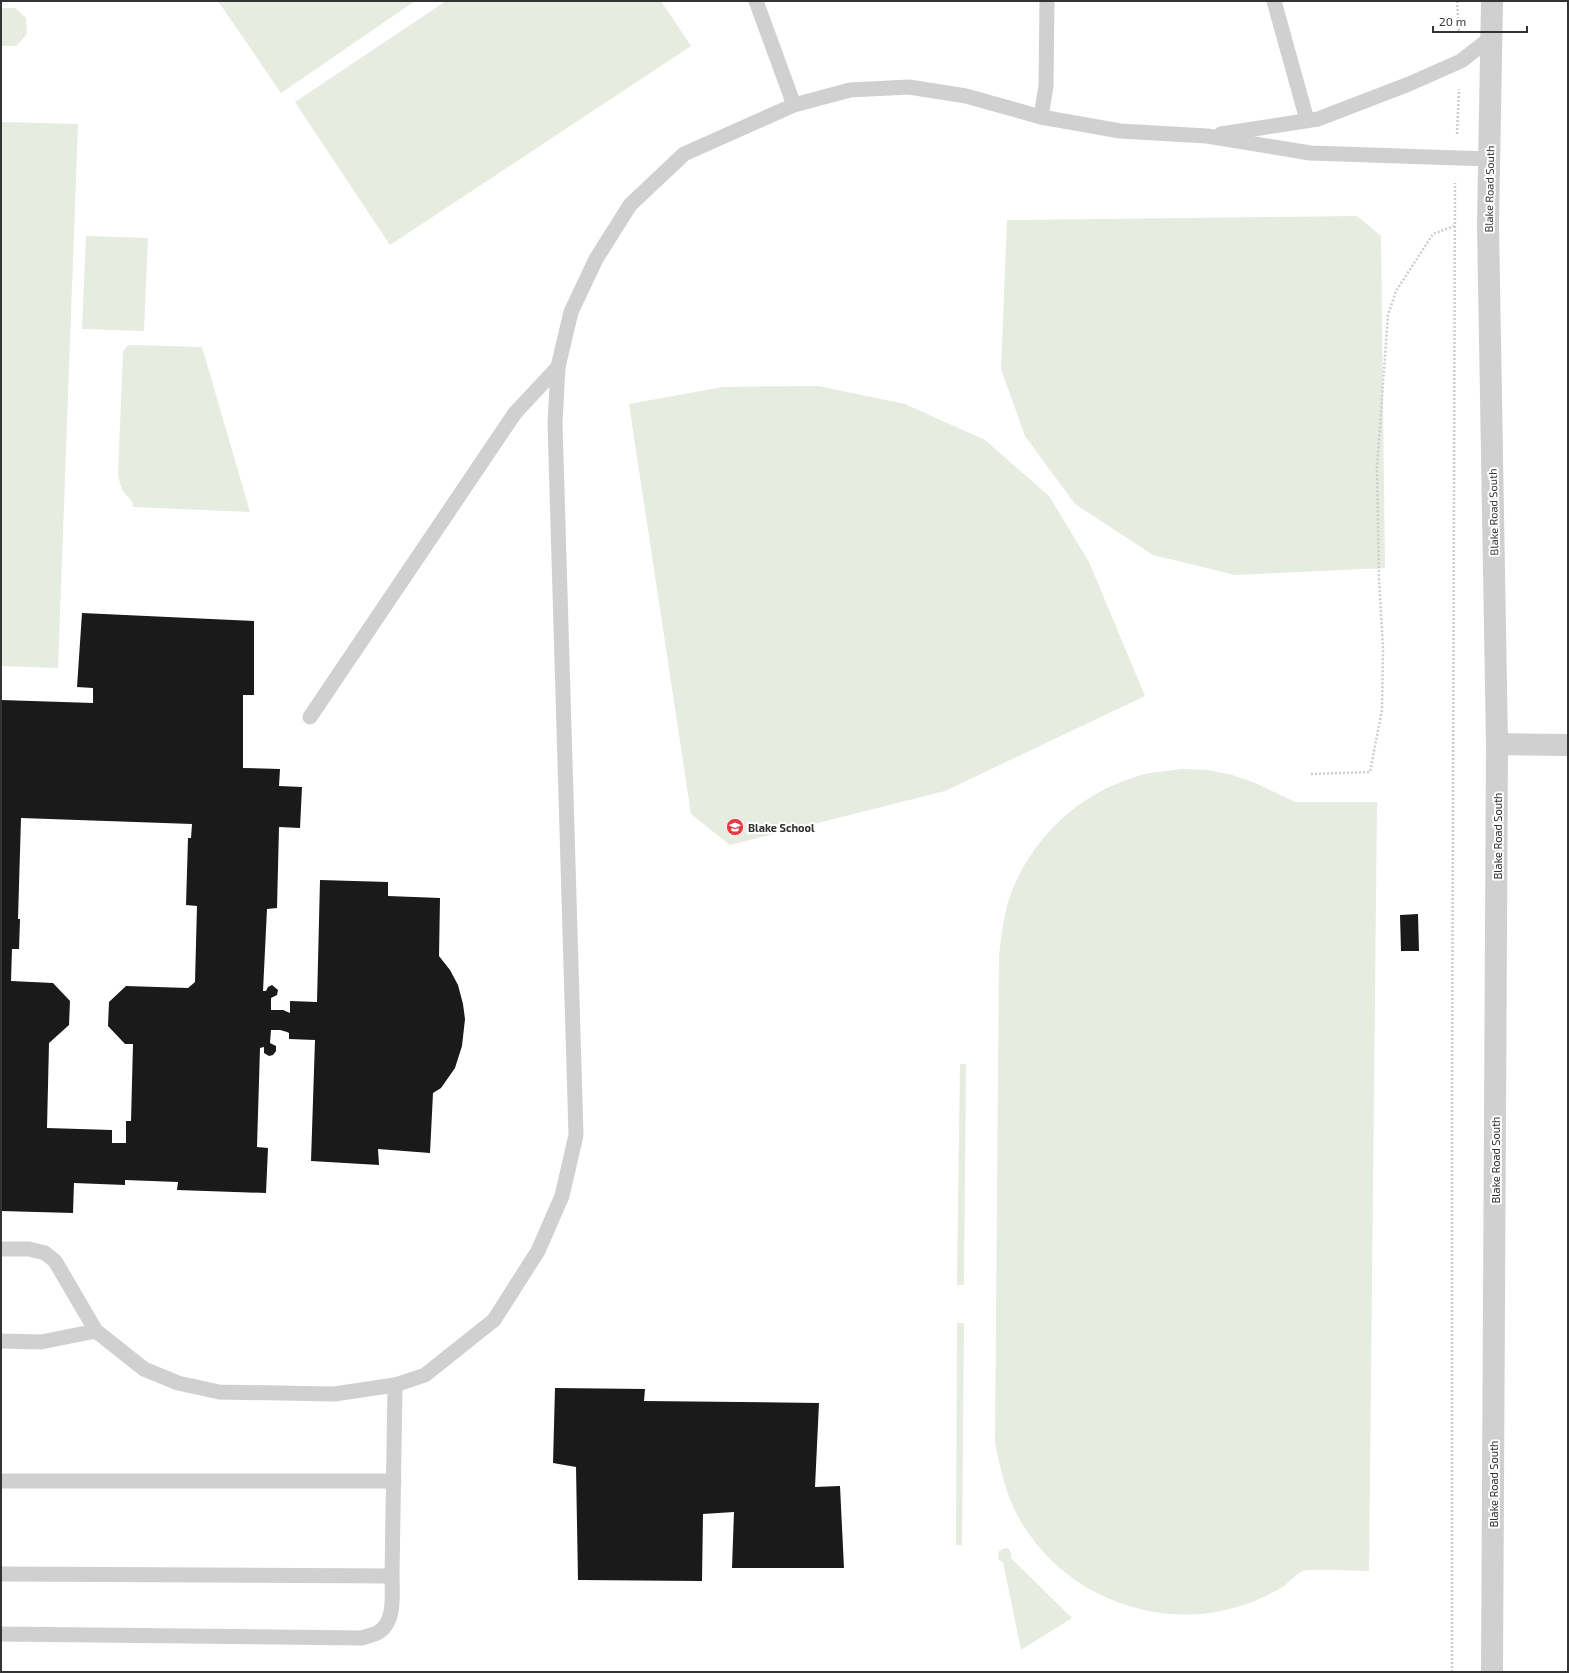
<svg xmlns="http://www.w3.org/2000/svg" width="1569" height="1673" font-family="'Exo 2',sans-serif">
  <rect width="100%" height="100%" fill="#fff"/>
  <g fill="#e6ecdf">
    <path d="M218 1H415L281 93Z"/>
    <path d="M446 1H661L691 46 390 245 295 102Z"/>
    <path d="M1 8H15L26 18 27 34 16 46H1Z"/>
    <path d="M1 122 78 124 58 668 1 666Z"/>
    <path d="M1357 216 1381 236 1385 568 1235 575 1153 555 1075 504 1025 436 1001 369 1007 220Z"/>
    <path d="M86 236 148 238 144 331 82 329Z"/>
    <path d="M131 345 202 347 250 512 133 507C133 499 127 497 123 491 120 485 119 480 118 474L123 352 127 346Z"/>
    <path d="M818 386 905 404 985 440 1049 496 1089 562 1145 696 945 791 730 845 691 814 629 404 723 387Z"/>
    <path d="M1182 769 1208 770 1232 775 1253 782 1295 802H1377L1369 1571C1359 1571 1309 1568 1303 1571 1296 1574 1290 1581 1284 1586 1270 1595 1254 1602 1237 1607 1161 1630 1074 1599 1029 1534 1009 1507 1001 1474 995 1442L999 956C1001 938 1003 920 1008 902 1027 844 1073 797 1132 778 1148 772 1166 771 1182 769Z"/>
    <path d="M960 1064H966L964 1285H957Z"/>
    <path d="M957 1323H964L962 1545H956Z"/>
    <path d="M1005 1548 1009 1549 1011 1554V1558L1072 1618 1021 1650 1003 1562 998 1559 999 1551Z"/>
  </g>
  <g fill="#1a1a1a" fill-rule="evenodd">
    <path d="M82 613 254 621V695H243V768L280 769 279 786 302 787 300 828 279 827 277 908 267 909 263 991H266L268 987 272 985 278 990 277 995 271 998V1010H283L290 1013V1001L317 1002 320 880 388 882V896L440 898 439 956 450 970 458 985 463 1004 465 1019 462 1046 455 1068 441 1088 433 1093 430 1153 378 1149 379 1165 311 1161 315 1040 289 1039V1033L287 1032 280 1030H271L270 1043 276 1046V1051L273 1055 269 1056 264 1053V1047L260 1048 257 1147 268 1148 266 1193 177 1190 178 1182 125 1180V1185L74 1183 73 1213 1 1211V700L93 703V688L77 687ZM21 818 192 824 191 838H188L186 905 197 906 195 982 188 988 126 986 109 1002 108 1026 125 1044H133L131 1121H126V1143H112V1130L47 1128 49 1043 69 1025 70 1001 53 983 11 981 12 949H19L20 919H18Z"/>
    <path d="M1418 914 1419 951H1401L1400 915Z"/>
    <path d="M555 1388 645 1389 644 1401 819 1403 815 1487 840 1486 844 1568H732L734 1512 703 1514 702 1581 578 1580 576 1467 553 1463Z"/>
  </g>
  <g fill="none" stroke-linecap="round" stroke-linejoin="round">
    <g stroke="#cdcdcd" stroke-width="2.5" stroke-dasharray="2 2" stroke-linecap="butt">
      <path d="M1457 1 1459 32"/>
      <path d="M1457 134 1459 89"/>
      <path d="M1311 774 1370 772 1382 710 1383 648 1379 579 1377 467 1388 315 1396 291 1433 234 1454 226"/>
      <path d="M1452 1672V1107L1455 183"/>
    </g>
    <g stroke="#d0d0d0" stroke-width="15">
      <path d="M756 1 794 105"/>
      <path d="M1274 1 1307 120"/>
      <path d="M1041 117 1046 86 1047 1"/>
      <path d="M1221 134 1318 119 1409 84 1461 61 1492 37"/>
      <path d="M310 717 515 413 558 367"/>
      <path d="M1 1249H29L45 1253 55 1261 96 1331 144 1369 178 1383 219 1392 334 1394 395 1385 425 1375 494 1320 538 1251 562 1196 576 1135 555 423 558 367 571 312 596 259 630 205 684 154 794 105 850 90 909 87 966 96 1041 117 1120 131 1207 136 1310 153 1489 159"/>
      <path d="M1 1341 41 1342 96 1331"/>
      <path d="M1 1481H394"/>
      <path d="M1 1574 392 1576 395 1385"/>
      <path d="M1 1634 362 1638C367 1636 373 1635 377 1633 396 1623 392 1594 392 1576"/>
    </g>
    <path stroke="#d0d0d0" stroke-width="22" d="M1497 744 1568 745"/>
    <path stroke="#d0d0d0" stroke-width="22" d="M1492 1672 1497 744 1488 224 1492 1"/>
  </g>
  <defs>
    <symbol id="school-disc" viewBox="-11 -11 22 22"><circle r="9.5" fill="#e63946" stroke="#fff"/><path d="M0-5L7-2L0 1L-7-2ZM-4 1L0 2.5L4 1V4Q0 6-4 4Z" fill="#fff"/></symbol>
  </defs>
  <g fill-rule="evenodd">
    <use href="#school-disc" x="725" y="817" width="20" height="20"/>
  </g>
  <g text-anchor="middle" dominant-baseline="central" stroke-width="4" stroke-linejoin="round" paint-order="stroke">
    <g font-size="11" fill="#333" stroke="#fff">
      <text transform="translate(1489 189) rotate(-89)">Blake Road South</text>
      <text transform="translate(1493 512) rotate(-91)">Blake Road South</text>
      <text transform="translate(1497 836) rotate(-90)">Blake Road South</text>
      <text transform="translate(1495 1160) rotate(-90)">Blake Road South</text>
      <text transform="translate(1493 1484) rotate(-90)">Blake Road South</text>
    </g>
    <g font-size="11" font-weight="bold" fill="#333" stroke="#fff" text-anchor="start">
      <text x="748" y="827">Blake School</text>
    </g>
  </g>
  <rect width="1569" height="1673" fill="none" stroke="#333333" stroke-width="4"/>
  <path d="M1433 26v6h94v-6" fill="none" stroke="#333333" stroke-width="2"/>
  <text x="1439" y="26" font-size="12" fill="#333333" stroke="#ffffff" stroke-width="3" paint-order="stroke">20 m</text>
</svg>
